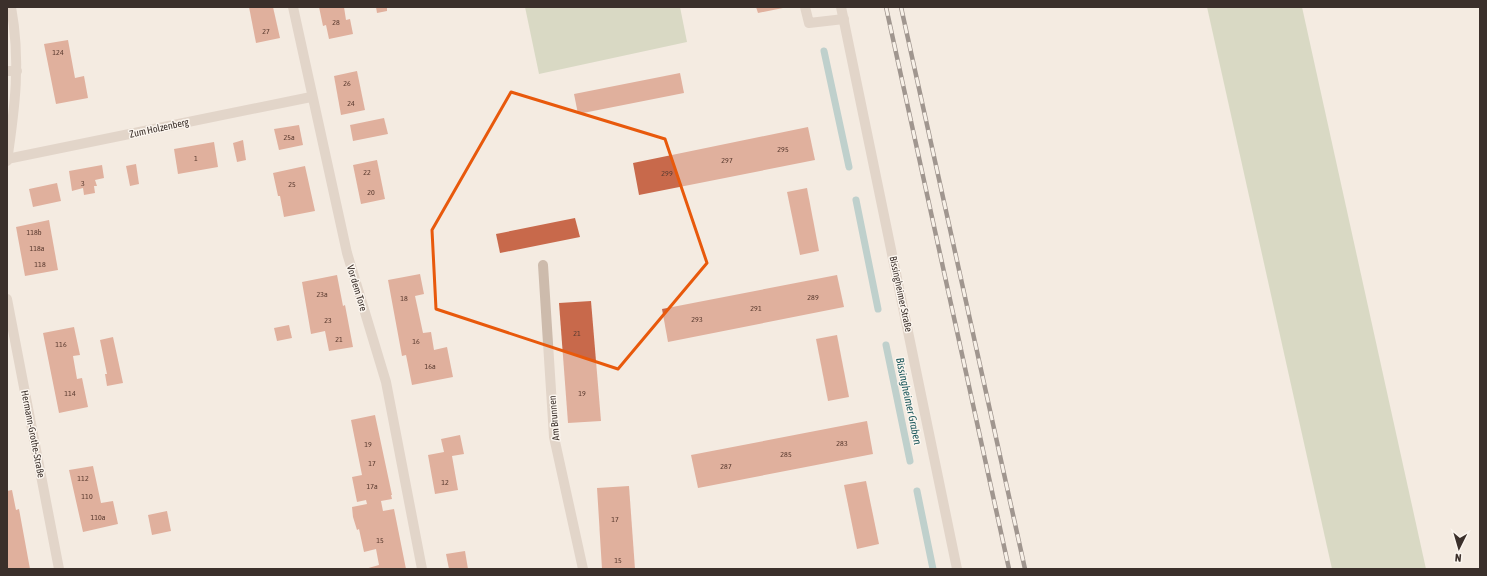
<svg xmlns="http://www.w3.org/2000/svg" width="1487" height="576" font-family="'Asap Condensed',sans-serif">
  <rect width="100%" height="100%" fill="#f4ebe1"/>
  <g fill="#b8c4a0">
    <path d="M525 7H680L687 42 539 74Z"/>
    <path d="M1207 7H1302L1426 569H1332Z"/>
  </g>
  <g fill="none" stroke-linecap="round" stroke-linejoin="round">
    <g stroke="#7fb0b2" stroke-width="7">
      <path d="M824 51 849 167"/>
      <path d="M856 200 878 309"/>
      <path d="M886 345 910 461"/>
      <path d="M917 491 933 569"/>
    </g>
  </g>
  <g fill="#c8694b">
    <path d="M249 7H273L280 38 256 43Z"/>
    <path d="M319 7H344L346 20 350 19 353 34 329 39 326 25 323 26Z"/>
    <path d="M376 7H387V11L377 13Z"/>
    <path d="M756 7H783V8L758 13Z"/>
    <path d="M68 40 75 78 84 76 88 98 56 104 44 44Z"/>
    <path d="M357 71 365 110 341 115 334 76Z"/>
    <path d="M680 73 684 93 578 114 574 94Z"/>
    <path d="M384 118 388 134 353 141 350 125Z"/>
    <path d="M299 125 303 145 279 150 274 129Z"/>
    <path d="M808 127 815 160 639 195 633 163Z"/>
    <path d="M243 140 246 160 237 162 233 143Z"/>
    <path d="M214 142 218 167 178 174 174 149Z"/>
    <path d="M377 160 385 199 361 204 353 165Z"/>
    <path d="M136 164 139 184 130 186 126 166Z"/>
    <path d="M102 165 104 178 95 180 97 186H94L95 193 84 195 83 188 72 191 69 171Z"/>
    <path d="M305 166 315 211 284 217 280 196H278L273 173Z"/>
    <path d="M57 183 61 201 33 207 29 189Z"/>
    <path d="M807 188 819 251 800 255 787 192Z"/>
    <path d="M575 218 580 237 500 253 496 234Z"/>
    <path d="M49 220 58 270 25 276 16 227Z"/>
    <path d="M420 274 424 294 415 296 423 333 431 332 434 350 447 347 453 377 412 385 406 355 402 356 388 280Z"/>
    <path d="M337 275 343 306 345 305 353 347 329 351 325 331 311 334 302 282Z"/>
    <path d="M837 275 844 307 668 342 662 309Z"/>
    <path d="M591 301 601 421 568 423 559 303Z"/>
    <path d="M289 325 292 338 277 341 274 328Z"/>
    <path d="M74 327 80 355 73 356 77 379 82 378 88 407 59 413 43 333Z"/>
    <path d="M837 335 849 397 828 401 816 339Z"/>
    <path d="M113 337 123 383 107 386 105 374H107L100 340Z"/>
    <path d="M375 415 392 495H391L392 499 381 501 383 511 394 509 406 569H365L379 565 376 549 364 552 359 529 357 530 353 517 352 507 367 504 366 500 357 502 352 477 362 475 351 420Z"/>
    <path d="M867 421 873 454 698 488 691 455Z"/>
    <path d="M460 435 464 454 452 456 458 490 435 494 428 455 444 452 441 439Z"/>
    <path d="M93 466 101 503 113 501 118 524 83 532 69 470Z"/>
    <path d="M866 481 879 544 857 549 844 485Z"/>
    <path d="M629 486 635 569H602L597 488Z"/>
    <path d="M12 490 16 510 19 509 30 569H7V491Z"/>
    <path d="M167 511 171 531 152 535 148 515Z"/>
    <path d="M465 551 468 569H449L446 554Z"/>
  </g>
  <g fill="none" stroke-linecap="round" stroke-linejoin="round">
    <g stroke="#cdbbac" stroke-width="10">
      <path d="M805 7 809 23 844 19"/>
      <path d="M543 265 554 437 583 569"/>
    </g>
    <g stroke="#cdbbac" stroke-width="10">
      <path d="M293 7 347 253 386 382 422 569"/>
      <path d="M841 7 957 569"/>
      <path d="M7 71H17"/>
      <path d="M7 159 311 97"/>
      <path d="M7 161C15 107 21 61 11 7"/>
      <path d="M7 299 59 569"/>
    </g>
    <defs>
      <g id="rail">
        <path d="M886 7 1009 569"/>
        <path d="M901 7 1025 569"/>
      </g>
    </defs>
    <use href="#rail" stroke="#3b302b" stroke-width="4.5"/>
    <use href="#rail" stroke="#fbf5ee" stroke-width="3" stroke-dasharray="9" stroke-linecap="butt"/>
  </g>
  <path d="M0 0H1487V576H0ZM511 92 665 139 707 263 618 369 436 309 432 230Z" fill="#f4ebe1" fill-opacity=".55" fill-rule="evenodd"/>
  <path fill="none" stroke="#e8590c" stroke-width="3" stroke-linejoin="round" d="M511 92 665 139 707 263 618 369 436 309 432 230Z"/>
  <g text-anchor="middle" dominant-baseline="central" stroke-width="3" stroke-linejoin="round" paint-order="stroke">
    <g font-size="8" fill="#5e3e33">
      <text x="336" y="22">28</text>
      <text x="266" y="31">27</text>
      <text x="58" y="52">124</text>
      <text x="347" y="83">26</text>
      <text x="351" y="103">24</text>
      <text x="289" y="137">25a</text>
      <text x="783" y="149">295</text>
      <text x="196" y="158">1</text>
      <text x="727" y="160">297</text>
      <text x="367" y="172">22</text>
      <text x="667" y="173">299</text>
      <text x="83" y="183">3</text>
      <text x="292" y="184">25</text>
      <text x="371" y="192">20</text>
      <text x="34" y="232">118b</text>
      <text x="37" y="248">118a</text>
      <text x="40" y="264">118</text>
      <text x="322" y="294">23a</text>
      <text x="813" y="297">289</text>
      <text x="404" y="298">18</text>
      <text x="756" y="308">291</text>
      <text x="697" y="319">293</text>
      <text x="328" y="320">23</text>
      <text x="577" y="333">21</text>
      <text x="339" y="339">21</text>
      <text x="416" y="341">16</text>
      <text x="61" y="344">116</text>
      <text x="430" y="366">16a</text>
      <text x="70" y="393">114</text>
      <text x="582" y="393">19</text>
      <text x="842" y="443">283</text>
      <text x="368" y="444">19</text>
      <text x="786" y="454">285</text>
      <text x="372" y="463">17</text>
      <text x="726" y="466">287</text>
      <text x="83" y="478">112</text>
      <text x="445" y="482">12</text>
      <text x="372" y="486">17a</text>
      <text x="87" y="496">110</text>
      <text x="98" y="517">110a</text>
      <text x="615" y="519">17</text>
      <text x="380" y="540">15</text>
      <text x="618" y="560">15</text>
    </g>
    <g font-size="10" fill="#3b302b" stroke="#fbf5ee">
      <text transform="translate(159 128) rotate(-12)">Zum Holzenberg</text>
      <text transform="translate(357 288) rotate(73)">Vor dem Tore</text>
      <text transform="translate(901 294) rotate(78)">Bissingheimer Straße</text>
      <text transform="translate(554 418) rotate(-95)">Am Brunnen</text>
      <text transform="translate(33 434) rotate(79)">Hermann-Grothe-Straße</text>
    </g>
    <g font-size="11" font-style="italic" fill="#1f5a5e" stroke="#fbf5ee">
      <text transform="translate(909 401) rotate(78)">Bissingheimer Graben</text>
    </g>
  </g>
  <rect width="1487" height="576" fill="none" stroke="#3b302b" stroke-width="16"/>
  <g transform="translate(1459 548) rotate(185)" stroke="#fbf5ee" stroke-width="3" paint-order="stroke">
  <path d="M0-3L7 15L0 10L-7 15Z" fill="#3b302b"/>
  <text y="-6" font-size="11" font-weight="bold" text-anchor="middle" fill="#3b302b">N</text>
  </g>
</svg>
